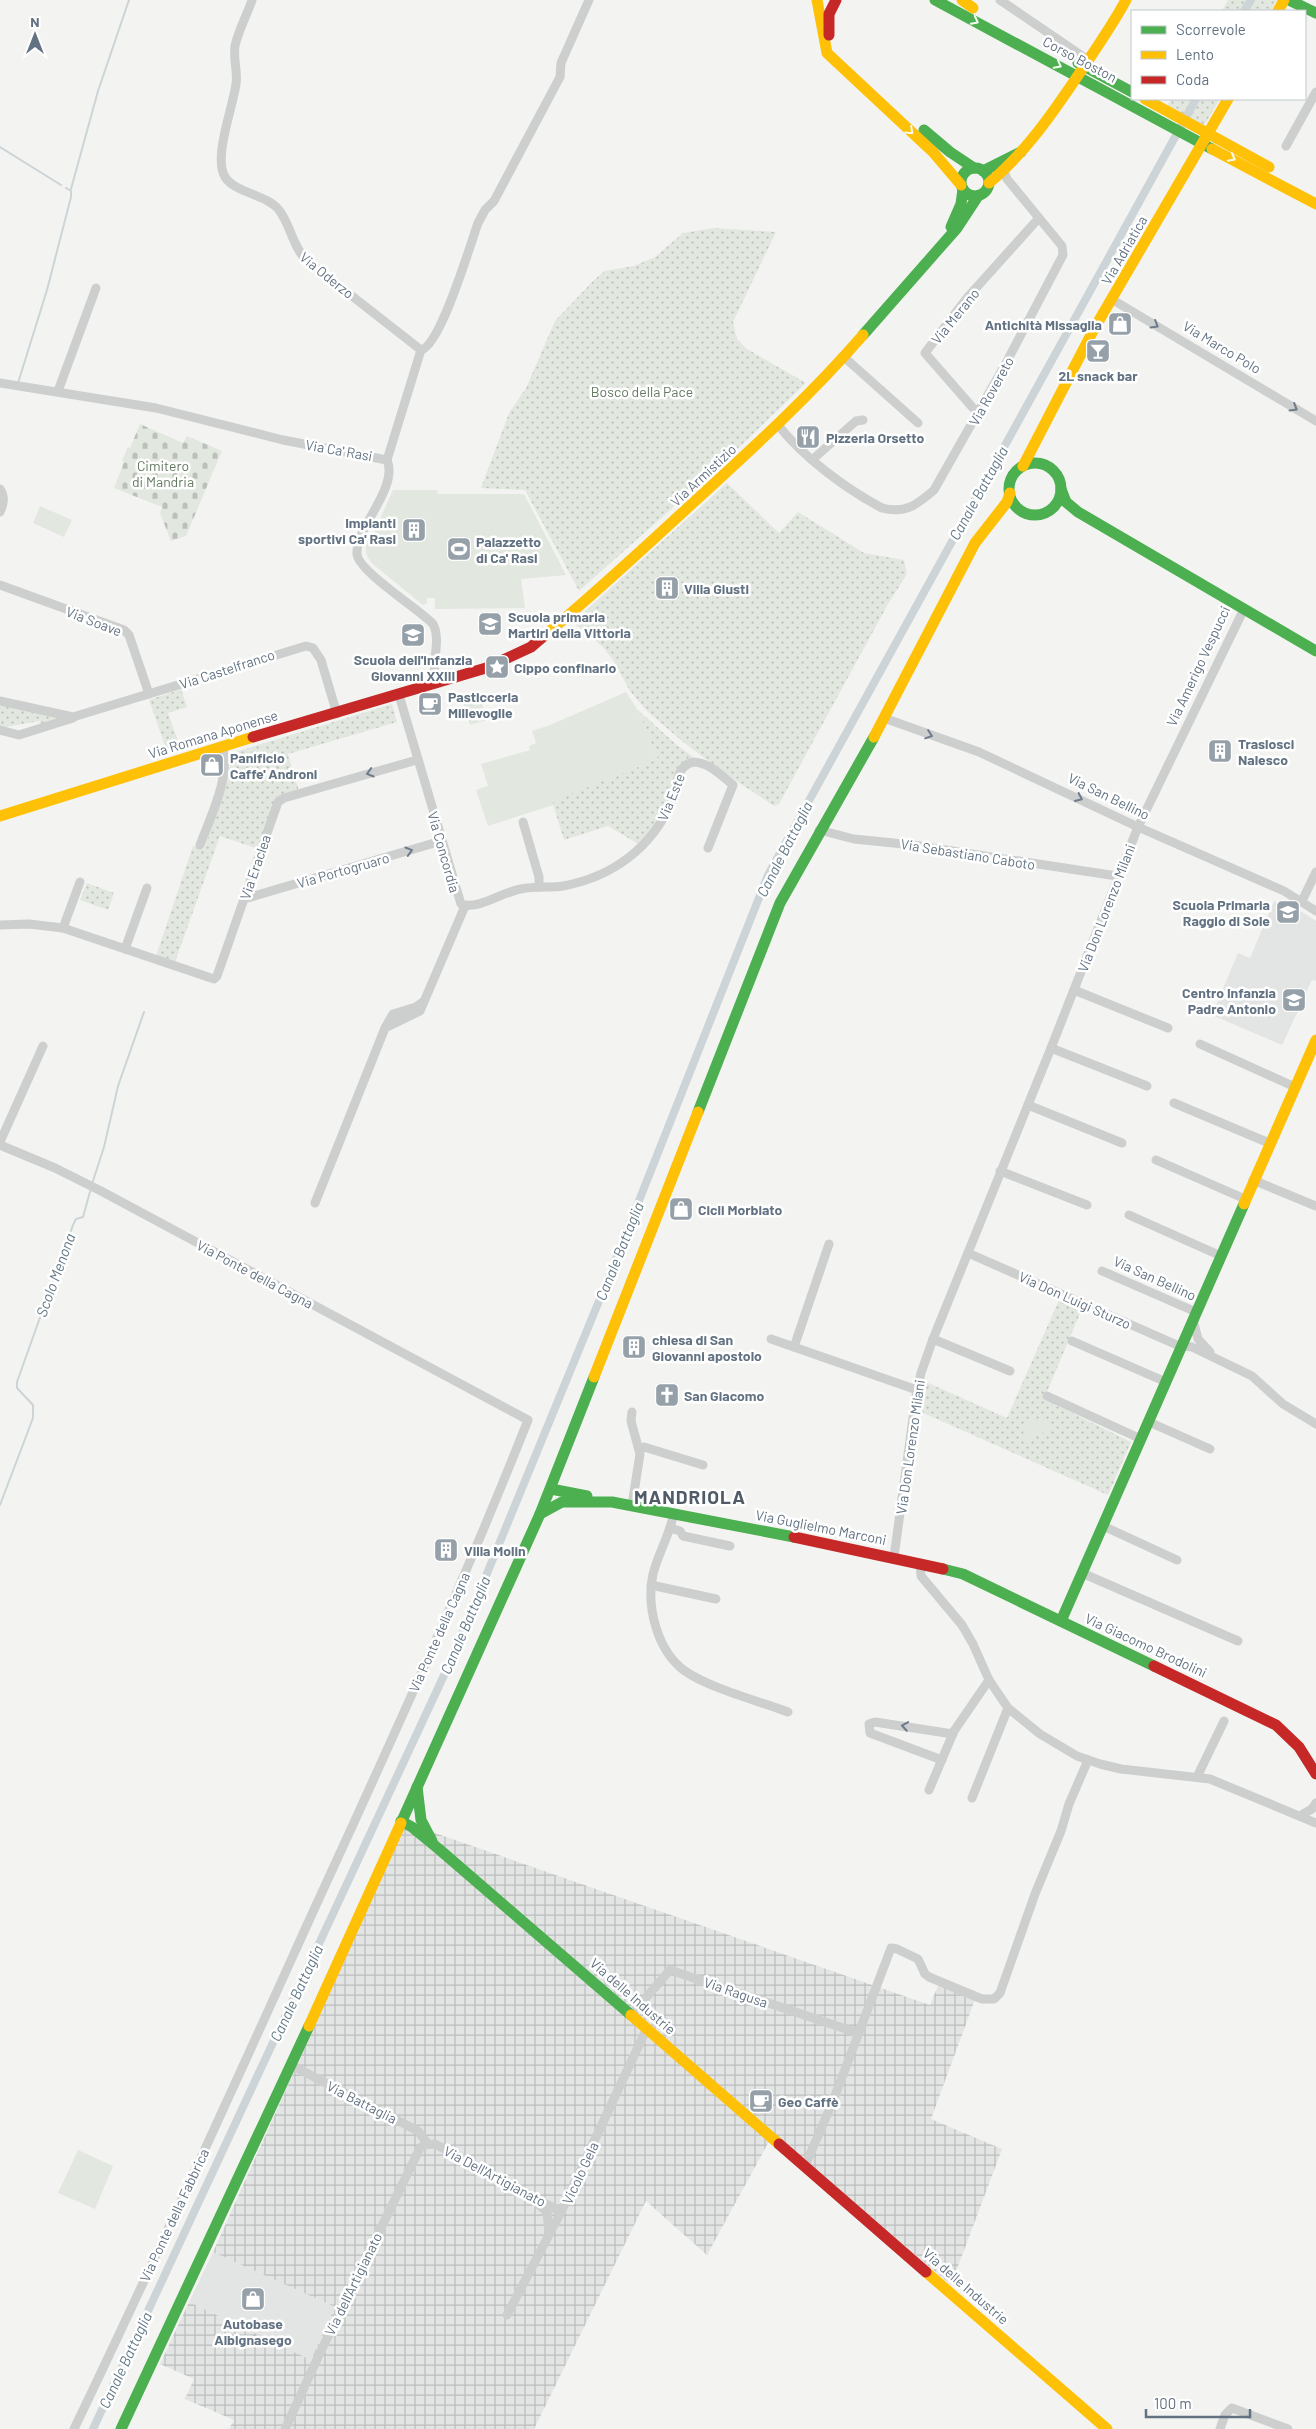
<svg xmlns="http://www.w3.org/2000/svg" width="1316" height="2429" font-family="Barlow,sans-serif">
  <defs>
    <pattern id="industrial-grid" width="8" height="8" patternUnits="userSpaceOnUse" patternTransform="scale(1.25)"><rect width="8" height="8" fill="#e3e5e4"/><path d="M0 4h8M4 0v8" fill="none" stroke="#bbbebe"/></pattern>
    <pattern id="green-dots" width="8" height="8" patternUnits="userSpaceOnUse" patternTransform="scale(1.25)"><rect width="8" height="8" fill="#e2e7df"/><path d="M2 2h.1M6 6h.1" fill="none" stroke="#bbc0ba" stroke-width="1.8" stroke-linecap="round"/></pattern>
    <pattern id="cemetery-stones" width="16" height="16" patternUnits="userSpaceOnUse" patternTransform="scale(1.25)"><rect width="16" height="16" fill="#e2e7df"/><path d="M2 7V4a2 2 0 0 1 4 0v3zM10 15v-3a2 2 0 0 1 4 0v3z" fill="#bbc0ba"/></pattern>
  </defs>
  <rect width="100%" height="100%" fill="#f3f4f1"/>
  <g fill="#e3e5e4">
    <path d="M1274 901 1284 905 1286 902 1316 921V981L1312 980 1304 996 1297 993 1291 1008 1298 1011 1282 1045 1212 1015 1238 953 1250 958Z"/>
    <path d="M213 2252 335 2307 312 2361 189 2302Z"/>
  </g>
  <path fill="url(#industrial-grid)" d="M406 1823 930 2005 940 1981 977 1994 931 2119 1002 2149 951 2285 773 2134 707 2255 646 2201 534 2429H229L234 2420 185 2399 194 2379 160 2364 189 2302 311 2360 335 2307 213 2252Z"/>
  <g fill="url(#green-dots)">
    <path d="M1228 0H1277L1271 11H1222Z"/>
    <path d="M1171 99H1220L1204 126 1166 108Z"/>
    <path d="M714 228 776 232 733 322 737 339 747 349 806 383 722 464 579 591 525 490 481 488 509 413 526 388 555 321 594 280 605 271 634 266 655 257 683 233Z"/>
    <path d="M727 483 779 533 798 512 864 553 904 560 907 574 888 604 779 804 774 806 726 774 683 742 647 711 630 691 613 660 603 647 573 622Z"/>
    <path d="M181 689 187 707 168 713 181 750 168 754 149 700Z"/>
    <path d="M0 701 73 717 41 728 40 721 0 728Z"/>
    <path d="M392 704 397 722 288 754 299 791 282 796 258 849 220 836 175 962 156 956 193 846 204 849 227 781 232 753Z"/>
    <path d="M637 709 678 746 698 760 688 761 659 822 640 845 608 826 564 840 552 801 658 759Z"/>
    <path d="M87 883 114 893 108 910 80 900Z"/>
    <path d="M1059 1300 1081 1311 1044 1399 1131 1442 1108 1495 921 1412 926 1382 1007 1418Z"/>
  </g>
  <path fill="url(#cemetery-stones)" d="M140 424 183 443 187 436 222 451 186 536 171 541 160 513 162 507 114 488 124 462 122 460 128 447 130 448Z"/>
  <g fill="#e2e7df">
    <path d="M393 490H437L438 494H524L566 575 521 579 525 608 435 609V598H427V603L423 605 374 565C365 556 364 551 368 539L374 538 375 530Z"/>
    <path d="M40 506 72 520 64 537 33 523Z"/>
    <path d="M478 690 487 720 470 725 461 695Z"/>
    <path d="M626 692 637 709 658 759 553 801V805L488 826 476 790 488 786 481 764 530 750 529 746 536 743 532 731 550 725Z"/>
    <path d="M1044 1416 1050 1430 1026 1440 1021 1426Z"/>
    <path d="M78 2150 113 2166 95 2209 58 2193Z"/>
  </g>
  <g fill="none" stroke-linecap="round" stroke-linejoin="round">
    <g stroke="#ccd4d7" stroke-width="2">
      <path d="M0 147 61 185"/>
      <path d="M71 189 98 91 129 0"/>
      <path d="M18 383 47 290 71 197V191L66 188"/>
      <path d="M92 1184 104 1147 118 1086 144 1012"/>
      <path d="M0 1505 33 1418V1405L17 1388V1382L73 1225 76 1219 83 1217 91 1188"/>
    </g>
    <g stroke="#ccd4d7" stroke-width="8">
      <path d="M1244 11 1251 0"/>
      <path d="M93 2429 453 1656 606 1284 768 875 1196 99"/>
    </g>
    <g stroke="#cdcece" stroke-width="9">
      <path d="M252 0C247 15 238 31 235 46 233 59 238 72 236 84 233 107 213 158 225 177 235 193 266 194 279 210 291 226 292 245 306 260L421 350 387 460"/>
      <path d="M1000 0 1088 60"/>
      <path d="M1286 146 1316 92"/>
      <path d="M1113 300 1316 421"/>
      <path d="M421 350C441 345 470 245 478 223L485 210 494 201 560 77 561 63 589 0"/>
      <path d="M844 357 918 423"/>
      <path d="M0 383 156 408 283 440 387 460C399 488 355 528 357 554 358 571 419 609 433 624 442 641 430 665 436 684"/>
      <path d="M58 391 96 288"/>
      <path d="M979 412 973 408 925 353 967 298 1038 219"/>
      <path d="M778 425C803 457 846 489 882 508 905 514 917 505 934 490L1006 363 1063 255 1062 246 1007 179 1004 171"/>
      <path d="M812 460 856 421 863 420"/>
      <path d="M0 489C5 497 4 503 0 512"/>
      <path d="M0 585 124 630 129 635 149 694"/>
      <path d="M399 695 461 904C479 910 502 892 521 889 535 886 549 888 563 886 612 877 652 848 672 801 677 789 675 771 688 764 702 756 722 776 733 785L708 848"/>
      <path d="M0 701 73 717 306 646 313 648 321 660 337 714"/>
      <path d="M884 718 979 752 1138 827 1284 891 1316 911"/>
      <path d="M0 730 19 735 73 718"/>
      <path d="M523 822 539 877V887"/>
      <path d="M819 830 854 839 913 845 1117 876"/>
      <path d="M200 845C210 818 232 774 222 746"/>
      <path d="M244 899 441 841"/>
      <path d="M1302 901 1316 872"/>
      <path d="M0 925 29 924 63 928 214 979 217 976 278 802 284 798 417 760"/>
      <path d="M63 928 80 882"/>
      <path d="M125 949 147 888"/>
      <path d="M1074 990 1168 1028"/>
      <path d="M385 1028 393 1014 416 1007 423 1002"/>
      <path d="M1200 1044 1295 1087"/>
      <path d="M1051 1048 1147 1086"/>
      <path d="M1174 1103 1269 1143"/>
      <path d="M1028 1105 1122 1143"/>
      <path d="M0 1142 43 1046"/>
      <path d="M0 1145 55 1168 101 1191 528 1420C462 1587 387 1751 312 1914 234 2086 156 2259 74 2429"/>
      <path d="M1156 1160 1245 1199"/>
      <path d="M1000 1171 1087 1205"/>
      <path d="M1253 1180 1316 1206"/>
      <path d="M315 1203 385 1028 420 1011 465 906"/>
      <path d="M1129 1215 1221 1256"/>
      <path d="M968 1253 1177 1345 1192 1347 1252 1376 1283 1404 1316 1424"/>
      <path d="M1102 1271 1196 1312"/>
      <path d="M1193 1320 1198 1339 1210 1352"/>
      <path d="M771 1339 917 1390"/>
      <path d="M933 1339 1010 1371"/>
      <path d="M1072 1341 1166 1382"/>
      <path d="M794 1347 829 1244"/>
      <path d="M1047 1396 1141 1439"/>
      <path d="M1149 1422 1210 1449"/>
      <path d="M639 1449 644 1447 703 1465"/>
      <path d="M632 1505 640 1454 631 1421 632 1412"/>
      <path d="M674 1513C670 1534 658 1554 653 1574 646 1606 657 1651 685 1671 709 1688 759 1701 788 1712"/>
      <path d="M1103 1526 1177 1560"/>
      <path d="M670 1528 680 1531 683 1536 730 1546"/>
      <path d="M894 1557 916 1396 921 1373 933 1339 1051 1048 1138 827 1244 609"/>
      <path d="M920 1563 921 1576 962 1625 973 1644 989 1680 1008 1708 1040 1734 1077 1756 1100 1764 1121 1769 1210 1779 1316 1823"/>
      <path d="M1082 1573 1238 1641"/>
      <path d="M651 1585 716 1599"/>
      <path d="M942 1760 870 1733 869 1724 875 1722 953 1734"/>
      <path d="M1197 1777 1224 1721"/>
      <path d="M929 1790 954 1731 989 1680"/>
      <path d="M972 1798 1008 1708"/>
      <path d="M1303 1814 1312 1809 1316 1803"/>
      <path d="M631 2015 670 1970 858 2033"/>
      <path d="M291 2065 418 2131 428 2144"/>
      <path d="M805 2166 833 2101 891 1948 897 1949 918 1959 925 1974 929 1977 982 1999H994L1000 1993 1035 1894 1061 1831 1069 1804 1088 1760"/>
      <path d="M537 2203 547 2212 549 2232"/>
      <path d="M507 2315 561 2212 647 2028"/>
      <path d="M285 2429 318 2357 420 2148 424 2145 435 2144 561 2212"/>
      <path d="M1220 2429 1225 2415 1232 2408 1288 2429"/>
    </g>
    <g stroke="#4caf50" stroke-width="11">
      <path d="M935 0 1212 149"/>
      <path d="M1289 0 1316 13"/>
      <path d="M1078 63 1132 92"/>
      <path d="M924 130 950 152 974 168"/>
      <circle cx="975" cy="182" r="14"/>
      <path d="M983 171 1021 152"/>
      <path d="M951 227 961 204 963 189"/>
      <path d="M863 335 957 228 978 196"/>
      <circle cx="1035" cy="489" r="26"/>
      <path d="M1061 489 1066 502 1078 512 1316 651"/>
      <path d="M698 1112 780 903 874 737"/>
      <path d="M551 1489 587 1496"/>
      <path d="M540 1514 562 1502H612L794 1537"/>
      <path d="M943 1569 963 1574 1154 1666"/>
      <path d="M1061 1621 1244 1204"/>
      <path d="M417 1787 421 1820 432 1841"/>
      <path d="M401 1821 412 1827 440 1850 631 2015"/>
      <path d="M401 1823 540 1514 594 1377"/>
      <path d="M121 2429 309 2026"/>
    </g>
    <g stroke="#ffc107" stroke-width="11">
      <path d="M817 0 827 53 933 152 961 185"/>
      <path d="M962 0 973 8"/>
      <path d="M1278 11 1284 0"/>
      <path d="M1145 99 1269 167"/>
      <path d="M1212 149 1316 204"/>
      <path d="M989 183C1026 152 1052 114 1079 74 1095 50 1112 26 1126 0"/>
      <path d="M1023 466 1094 329 1228 99"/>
      <path d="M545 635C597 592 646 546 695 501 754 447 811 395 863 335"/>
      <path d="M874 737 975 543 1007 502 1010 493"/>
      <path d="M0 816 253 737"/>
      <path d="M1244 1204 1316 1040"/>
      <path d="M594 1377 698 1112"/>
      <path d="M631 2015 779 2144"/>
      <path d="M309 2026 401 1823"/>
      <path d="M926 2272 1107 2429"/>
    </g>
    <g stroke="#c62828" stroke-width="11">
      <path d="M829 35V14L836 0"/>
      <path d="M253 737 486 668 531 647 545 635"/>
      <path d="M794 1537 943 1569"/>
      <path d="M1154 1666 1276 1725 1299 1747 1316 1774"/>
      <path d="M779 2144 926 2272"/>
    </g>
  </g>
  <defs><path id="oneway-chevron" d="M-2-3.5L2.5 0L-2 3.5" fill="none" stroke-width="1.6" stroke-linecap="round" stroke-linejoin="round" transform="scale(1.25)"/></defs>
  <g stroke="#f6fbf6">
    <use href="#oneway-chevron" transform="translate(975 21) rotate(27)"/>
    <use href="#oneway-chevron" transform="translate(1058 65) rotate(28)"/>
    <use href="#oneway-chevron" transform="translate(910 131) rotate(43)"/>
    <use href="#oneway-chevron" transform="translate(1232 158) rotate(28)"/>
  </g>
  <g stroke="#6d7b8a">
    <use href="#oneway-chevron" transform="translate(1155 325) rotate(31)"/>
    <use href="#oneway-chevron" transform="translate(1294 408) rotate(31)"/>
    <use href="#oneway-chevron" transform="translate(929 735) rotate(19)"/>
    <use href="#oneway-chevron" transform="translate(370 773) rotate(164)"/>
    <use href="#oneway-chevron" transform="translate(1079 798) rotate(25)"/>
    <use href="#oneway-chevron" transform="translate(409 851) rotate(-16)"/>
    <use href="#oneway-chevron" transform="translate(905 1726) rotate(-171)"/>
  </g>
  <defs>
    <symbol id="shop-square" viewBox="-11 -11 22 22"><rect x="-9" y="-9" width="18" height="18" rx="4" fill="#95a0a9" stroke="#fff"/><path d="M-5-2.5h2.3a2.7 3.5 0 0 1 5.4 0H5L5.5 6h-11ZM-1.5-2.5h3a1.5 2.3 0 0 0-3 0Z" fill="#fff"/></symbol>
    <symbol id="bar-square" viewBox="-11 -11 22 22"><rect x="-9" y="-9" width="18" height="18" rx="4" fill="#95a0a9" stroke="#fff"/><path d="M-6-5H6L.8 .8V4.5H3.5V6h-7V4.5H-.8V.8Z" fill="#fff"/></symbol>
    <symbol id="restaurant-square" viewBox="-11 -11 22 22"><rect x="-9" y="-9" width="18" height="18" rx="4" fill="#95a0a9" stroke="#fff"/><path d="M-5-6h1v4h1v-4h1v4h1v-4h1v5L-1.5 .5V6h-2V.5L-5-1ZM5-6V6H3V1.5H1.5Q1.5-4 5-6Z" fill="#fff"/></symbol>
    <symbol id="building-square" viewBox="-11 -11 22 22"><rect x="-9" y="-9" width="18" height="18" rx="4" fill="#95a0a9" stroke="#fff"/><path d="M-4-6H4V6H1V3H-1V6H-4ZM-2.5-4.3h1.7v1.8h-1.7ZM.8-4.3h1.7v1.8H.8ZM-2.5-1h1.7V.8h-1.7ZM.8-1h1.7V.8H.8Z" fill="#fff"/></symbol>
    <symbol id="stadium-square" viewBox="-11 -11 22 22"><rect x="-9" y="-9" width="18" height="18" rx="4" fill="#95a0a9" stroke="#fff"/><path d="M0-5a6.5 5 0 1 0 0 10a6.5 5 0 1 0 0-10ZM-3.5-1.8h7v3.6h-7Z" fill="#fff"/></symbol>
    <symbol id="school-square" viewBox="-11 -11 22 22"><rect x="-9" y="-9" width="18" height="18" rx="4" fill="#95a0a9" stroke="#fff"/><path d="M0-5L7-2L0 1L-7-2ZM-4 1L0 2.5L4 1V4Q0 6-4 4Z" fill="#fff"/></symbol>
    <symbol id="sight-square" viewBox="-11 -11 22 22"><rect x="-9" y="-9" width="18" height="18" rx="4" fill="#95a0a9" stroke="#fff"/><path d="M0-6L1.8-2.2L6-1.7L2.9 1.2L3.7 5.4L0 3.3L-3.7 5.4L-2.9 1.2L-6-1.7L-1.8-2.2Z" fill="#fff"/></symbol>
    <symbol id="cafe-square" viewBox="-11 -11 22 22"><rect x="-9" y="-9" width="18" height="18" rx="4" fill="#95a0a9" stroke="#fff"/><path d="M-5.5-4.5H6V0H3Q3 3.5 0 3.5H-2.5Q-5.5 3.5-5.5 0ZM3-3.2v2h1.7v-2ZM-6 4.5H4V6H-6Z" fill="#fff"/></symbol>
    <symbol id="church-square" viewBox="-11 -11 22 22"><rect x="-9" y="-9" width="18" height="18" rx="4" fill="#95a0a9" stroke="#fff"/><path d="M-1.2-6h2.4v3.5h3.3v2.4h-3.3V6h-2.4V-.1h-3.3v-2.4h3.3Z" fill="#fff"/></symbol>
  </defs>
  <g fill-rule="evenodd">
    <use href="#shop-square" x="1106" y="310" width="28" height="28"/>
    <use href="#bar-square" x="1084" y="337" width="28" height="28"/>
    <use href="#restaurant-square" x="794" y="423" width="28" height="28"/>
    <use href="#building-square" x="400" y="516" width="28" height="28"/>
    <use href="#stadium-square" x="445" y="535" width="28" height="28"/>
    <use href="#building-square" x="653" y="574" width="28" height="28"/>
    <use href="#school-square" x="476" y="610" width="28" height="28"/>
    <use href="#school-square" x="399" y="621" width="28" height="28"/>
    <use href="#sight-square" x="483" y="653" width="28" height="28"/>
    <use href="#cafe-square" x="416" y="690" width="28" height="28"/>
    <use href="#building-square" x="1206" y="737" width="28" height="28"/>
    <use href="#shop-square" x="198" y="751" width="28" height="28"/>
    <use href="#school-square" x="1274" y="898" width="28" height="28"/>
    <use href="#school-square" x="1280" y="986" width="28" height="28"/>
    <use href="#shop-square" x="667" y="1195" width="28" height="28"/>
    <use href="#building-square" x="620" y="1333" width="28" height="28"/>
    <use href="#church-square" x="653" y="1381" width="28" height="28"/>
    <use href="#building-square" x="432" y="1536" width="28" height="28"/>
    <use href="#cafe-square" x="747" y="2087" width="28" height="28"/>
    <use href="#shop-square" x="239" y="2285" width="28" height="28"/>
  </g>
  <g text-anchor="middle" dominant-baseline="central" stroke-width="5" stroke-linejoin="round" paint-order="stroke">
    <g font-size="14" fill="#627282" stroke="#fff">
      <text transform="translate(1080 59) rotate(28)">Corso Boston</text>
      <text transform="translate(1124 250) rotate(-60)">Via Adriatica</text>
      <text transform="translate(327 275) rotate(39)">Via Oderzo</text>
      <text transform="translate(955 316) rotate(-51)">Via Merano</text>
      <text transform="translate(1222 347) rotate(31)">Via Marco Polo</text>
      <text transform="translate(991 391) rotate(-61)">Via Rovereto</text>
      <text transform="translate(339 450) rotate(10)">Via Ca' Rasi</text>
      <text transform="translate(703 475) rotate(-43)">Via Armistizio</text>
      <text transform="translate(94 621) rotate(21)">Via Soave</text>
      <text transform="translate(1198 666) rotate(-65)">Via Amerigo Vespucci</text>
      <text transform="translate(227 669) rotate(-18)">Via Castelfranco</text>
      <text transform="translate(213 734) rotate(-17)">Via Romana Aponense</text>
      <text transform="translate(1109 796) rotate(26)">Via San Bellino</text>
      <text transform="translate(671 797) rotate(-68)">Via Este</text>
      <text transform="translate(444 852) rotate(74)">Via Concordia</text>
      <text transform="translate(968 854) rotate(9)">Via Sebastiano Caboto</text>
      <text transform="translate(255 867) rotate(-71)">Via Eraclea</text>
      <text transform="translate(343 870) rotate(-16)">Via Portogruaro</text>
      <text transform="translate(1106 908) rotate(-69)">Via Don Lorenzo Milani</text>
      <text transform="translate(255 1274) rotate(28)">Via Ponte della Cagna</text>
      <text transform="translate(1155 1278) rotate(24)">Via San Bellino</text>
      <text transform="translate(1075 1300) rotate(24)">Via Don Luigi Sturzo</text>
      <text transform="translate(910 1447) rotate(-82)">Via Don Lorenzo Milani</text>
      <text transform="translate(821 1527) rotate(11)">Via Guglielmo Marconi</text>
      <text transform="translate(439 1632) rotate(-66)">Via Ponte della Cagna</text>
      <text transform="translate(1146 1645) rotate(25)">Via Giacomo Brodolini</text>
      <text transform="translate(736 1992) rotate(19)">Via Ragusa</text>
      <text transform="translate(633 1996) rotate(41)">Via delle Industrie</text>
      <text transform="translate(362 2102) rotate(27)">Via Battaglia</text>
      <text transform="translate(580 2173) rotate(-65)">Vicolo Gela</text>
      <text transform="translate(495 2176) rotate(28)">Via Dell'Artigianato</text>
      <text transform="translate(174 2215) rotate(-65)">Via Ponte della Fabbrica</text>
      <text transform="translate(353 2284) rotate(-64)">Via dell'Artigianato</text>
      <text transform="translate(966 2286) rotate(41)">Via delle Industrie</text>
    </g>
    <g font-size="14" font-weight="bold" fill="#627282" stroke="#fff" text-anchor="start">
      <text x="1102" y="324" text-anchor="end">Antichità Missaglia</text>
      <text x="1098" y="375" text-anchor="middle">2L snack bar</text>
      <text x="826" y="437">Pizzeria Orsetto</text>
      <text x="396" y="522" text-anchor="end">Impianti<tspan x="396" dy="16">sportivi Ca' Rasi</tspan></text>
      <text x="476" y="541">Palazzetto<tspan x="476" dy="16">di Ca' Rasi</tspan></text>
      <text x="684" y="588">Villa Giusti</text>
      <text x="508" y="616">Scuola primaria<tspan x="508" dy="16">Martiri della Vittoria</tspan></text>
      <text x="413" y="659" text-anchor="middle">Scuola dell'infanzia<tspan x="413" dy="16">Giovanni XXIII</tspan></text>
      <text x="514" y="667">Cippo confinario</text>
      <text x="448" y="696">Pasticceria<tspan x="448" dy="16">Millevoglie</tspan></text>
      <text x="1238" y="743">Traslosci<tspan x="1238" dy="16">Nalesco</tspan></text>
      <text x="230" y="757">Panificio<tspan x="230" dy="16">Caffe' Androni</tspan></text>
      <text x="1270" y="904" text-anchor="end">Scuola Primaria<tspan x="1270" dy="16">Raggio di Sole</tspan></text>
      <text x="1276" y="992" text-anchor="end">Centro Infanzia<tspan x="1276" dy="16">Padre Antonio</tspan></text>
      <text x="698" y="1209">Cicli Morbiato</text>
      <text x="652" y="1339">chiesa di San<tspan x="652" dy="16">Giovanni apostolo</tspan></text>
      <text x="684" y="1395">San Giacomo</text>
      <text x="464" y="1550">Villa Molin</text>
      <text x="778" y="2101">Geo Caffè</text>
      <text x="253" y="2323" text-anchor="middle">Autobase<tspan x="253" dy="16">Albignasego</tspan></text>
    </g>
    <g font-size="14" fill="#647961" stroke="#fff">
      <text x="642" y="391">Bosco della Pace</text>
      <text x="163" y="465">Cimitero<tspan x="163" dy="16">di Mandria</tspan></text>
    </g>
    <g font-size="15" font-style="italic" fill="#637a87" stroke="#fff">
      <text transform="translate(978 493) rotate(-61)">Canale Battaglia</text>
      <text transform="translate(784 849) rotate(-63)">Canale Battaglia</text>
      <text transform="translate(619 1251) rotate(-68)">Canale Battaglia</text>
      <text transform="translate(55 1275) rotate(-70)">Scolo Menona</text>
      <text transform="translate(465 1625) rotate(-67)">Canale Battaglia</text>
      <text transform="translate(296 1993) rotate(-65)">Canale Battaglia</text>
      <text transform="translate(125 2360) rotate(-65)">Canale Battaglia</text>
    </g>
    <g font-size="19" font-weight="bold" letter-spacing="1" fill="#505c67" stroke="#fff">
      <text x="690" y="1496">MANDRIOLA</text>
    </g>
  </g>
  <rect x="1131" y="10" width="175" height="90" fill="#ffffff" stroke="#c0c7cd"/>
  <rect x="1141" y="26" width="25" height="8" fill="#4caf50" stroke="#c0c7cd"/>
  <text x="1176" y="35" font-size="15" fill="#627282">Scorrevole</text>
  <rect x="1141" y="51" width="25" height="8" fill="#ffc107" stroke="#c0c7cd"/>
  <text x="1176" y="60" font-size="15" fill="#627282">Lento</text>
  <rect x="1141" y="76" width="25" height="8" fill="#c62828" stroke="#c0c7cd"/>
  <text x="1176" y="85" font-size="15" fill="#627282">Coda</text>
  <g transform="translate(35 35)" stroke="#ffffff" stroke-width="4" paint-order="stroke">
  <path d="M0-4L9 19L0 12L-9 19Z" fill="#627282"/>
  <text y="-8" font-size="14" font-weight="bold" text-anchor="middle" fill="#627282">N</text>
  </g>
  <path d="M1146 2409v8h104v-8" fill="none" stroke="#627282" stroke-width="2.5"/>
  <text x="1154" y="2409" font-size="15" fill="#627282" stroke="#ffffff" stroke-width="4" paint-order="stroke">100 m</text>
</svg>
